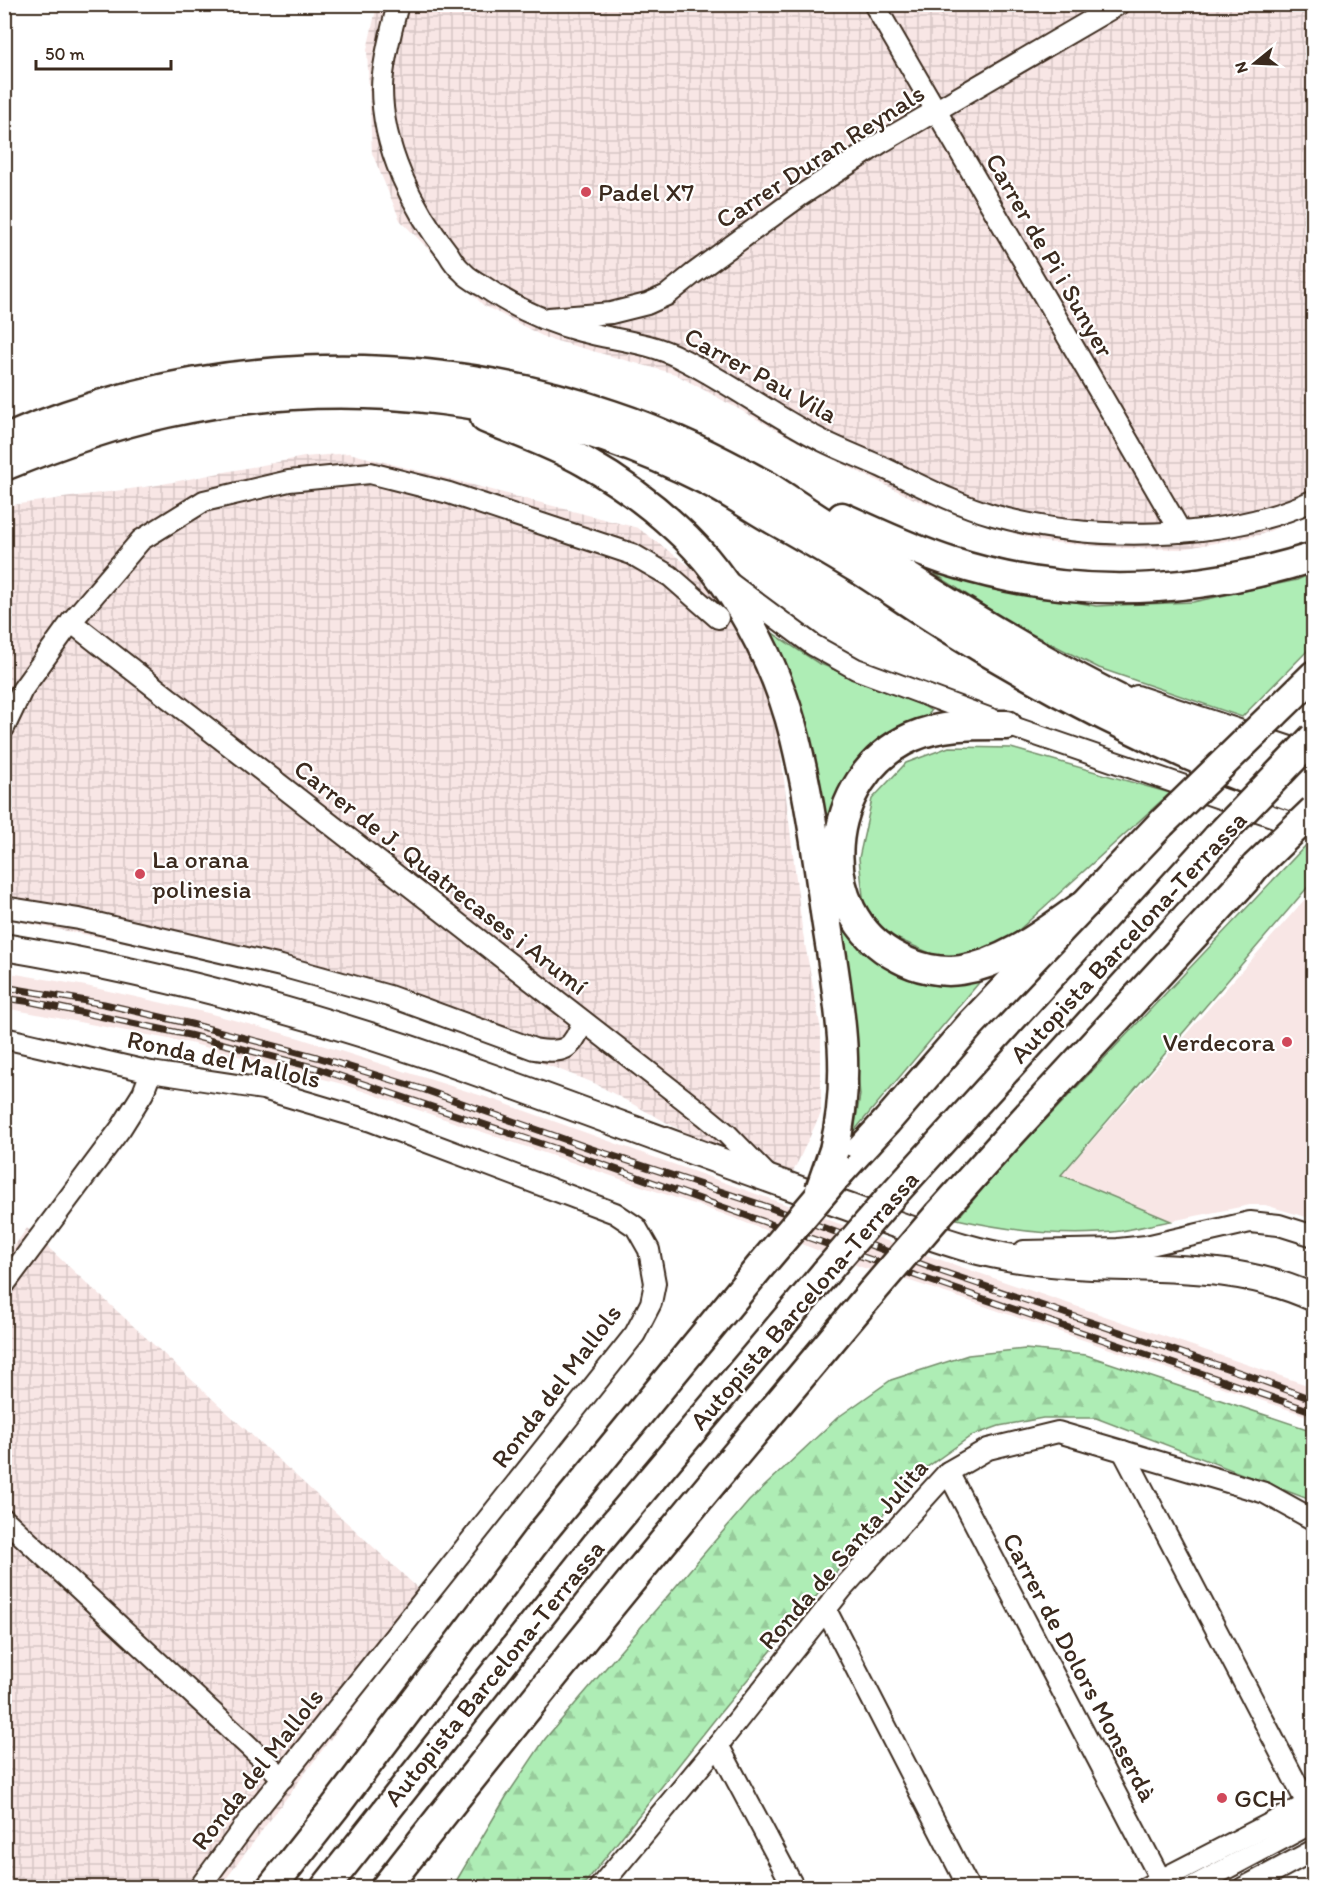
<svg xmlns="http://www.w3.org/2000/svg" width="1318" height="1892" font-family="Itim,sans-serif">
  <defs>
    <pattern id="industrial-grid" width="8" height="8" patternUnits="userSpaceOnUse" patternTransform="scale(1.5)"><rect width="8" height="8" fill="#f8e6e5"/><path d="M0 4h8M4 0v8" fill="none" stroke="#d6c5c4"/></pattern>
    <pattern id="forest-firs" width="22" height="20" patternUnits="userSpaceOnUse" patternTransform="scale(1.5)"><rect width="22" height="20" fill="#aeedb5"/><path d="M5 1l3.5 6h-7zM16 11l3.5 6h-7z" fill="#97cb9b"/></pattern>
  </defs>
  <rect width="100%" height="100%" fill="#fff"/>
  <filter id="ink" filterUnits="userSpaceOnUse"><feTurbulence type="fractalNoise" baseFrequency=".0167" numOctaves="2"/><feDisplacementMap in="SourceGraphic" scale="12" xChannelSelector="R" yChannelSelector="G"/><feConvolveMatrix kernelMatrix="1 2 1 2 8 2 1 2 1" color-interpolation-filters="sRGB"/></filter>
  <g filter="url(#ink)">
    <g fill="#f8e6e5">
      <path d="M1313 890V1219L1265 1205H1250L1171 1221 1061 1176Z"/>
      <path d="M4 972 86 986 208 1013 296 1037 495 1100 932 1257 1313 1387V1418L913 1282 861 1267 723 1214 342 1084 190 1043 5 1008Z"/>
    </g>
    <g fill="url(#industrial-grid)">
      <path d="M377 5H1313V513L1260 535 1181 549 1123 548 1044 542 986 525 914 499 802 444 675 374 546 338 483 305 400 220 372 153 367 50Z"/>
      <path d="M349 453 638 528 704 577 752 654 779 739 802 928 821 1030V1113L793 1172 684 1132 594 1083 378 1000 175 952 5 919 4 506 152 486 304 457Z"/>
      <path d="M27 1228 433 1602 220 1887 5 1888 4 1261Z"/>
    </g>
    <g fill="#aeedb5" stroke="#748c6a" stroke-width="1.5">
      <path d="M1313 573V645L1242 717 1099 668 1012 624 935 574 1096 606 1193 602 1297 580Z"/>
      <path d="M768 630 818 663 921 704 931 711C918 732 889 733 871 747 854 760 834 803 823 823L811 743 792 687Z"/>
      <path d="M949 747 1011 748 1170 793 1010 938 969 959 934 955 885 933 864 906 859 858 872 799 906 763Z"/>
      <path d="M1310 841 1313 845V881L1061 1175 1171 1221C1154 1224 1138 1228 1121 1231 1067 1238 1010 1231 957 1219L1003 1165Z"/>
      <path d="M836 910 869 950 983 978 854 1131 860 1095 848 968Z"/>
    </g>
    <path fill="url(#forest-firs)" stroke="#748c6a" stroke-width="1.5" d="M1025 1349 1086 1355 1313 1431V1501L1096 1418H1043L999 1426 971 1436 916 1475 720 1713 582 1887 452 1888 506 1797 545 1739 749 1501 837 1418 891 1380 968 1355Z"/>
    <g fill="none" stroke-linecap="round" stroke-linejoin="round">
      <defs>
        <g id="minor">
          <path d="M398 4C392 27 382 65 382 88 382 147 412 208 448 253 452 260 457 267 463 272 468 278 476 282 483 286 513 307 545 322 581 331 614 340 650 342 680 358 729 382 773 416 821 440 841 450 862 458 882 467 918 484 955 504 993 515 1086 542 1225 542 1314 500"/>
          <path d="M874 4 1181 532"/>
          <path d="M549 318 611 313 647 304 667 295 693 274 800 196 882 142 1119 4"/>
          <path d="M731 584 813 645 856 669 1007 725 1307 828"/>
          <path d="M71 622 704 1115 727 1134 768 1176"/>
          <path d="M1137 696 1311 754"/>
          <path d="M4 728 22 690 71 622 141 540 204 501 289 481 370 473 449 493 632 554 670 576 718 618"/>
          <path d="M4 907 79 919 281 966 389 996 534 1049C563 1054 573 1050 582 1022"/>
          <path d="M4 1038 151 1072 263 1089 371 1121 615 1213 636 1227 649 1250 655 1283 651 1303 635 1334 255 1812 199 1888"/>
          <path d="M1024 1251 1118 1249 1146 1246 1250 1222 1279 1225 1314 1236"/>
          <path d="M4 1285 121 1128 143 1093 151 1072"/>
          <path d="M1123 1451 1314 1817"/>
          <path d="M948 1472 1165 1888"/>
          <path d="M4 1519 283 1778"/>
          <path d="M826 1610 969 1888"/>
          <path d="M718 1745 794 1888"/>
          <path d="M599 1888 718 1745 842 1589 948 1472 988 1449 1058 1432 1265 1493 1314 1520"/>
          <path d="M1145 1888 1314 1801"/>
          <path d="M1190 1888 1314 1822"/>
          <path d="M1243 1888 1314 1850"/>
        </g>
        <path id="major" d="M4 947C172 975 334 1020 493 1078 607 1119 720 1162 834 1202 877 1217 920 1234 964 1247 1005 1259 1049 1264 1092 1266 1167 1269 1244 1265 1314 1298"/>
        <g id="highway">
          <path d="M485 418C518 432 553 444 585 462 617 480 649 503 676 528 733 579 777 664 795 738 809 795 817 854 825 912 837 993 854 1069 834 1150"/>
          <path d="M4 440C196 356 415 347 612 415 667 433 718 459 769 487 938 597 1119 720 1314 780"/>
          <path d="M4 466C58 444 111 425 166 413 347 372 542 397 706 480 730 492 751 507 774 520 803 536 832 553 860 570 890 589 919 610 949 628 1064 700 1185 760 1314 804"/>
          <path d="M842 517C878 533 913 550 951 562 1073 601 1193 595 1314 557"/>
          <path d="M1274 714 1314 675"/>
          <path d="M1007 725C975 725 942 724 912 737 823 776 810 913 899 958 917 968 941 973 961 970 1008 963 1047 930 1085 904"/>
          <path d="M841 1171 887 1121 971 1024 1161 824"/>
          <path d="M888 1200 1217 838"/>
          <path d="M939 1214 1009 1136 1245 880 1255 867"/>
          <path d="M271 1888 335 1807 541 1534 763 1263"/>
          <path d="M325 1888 597 1544 826 1272"/>
          <path d="M385 1888C543 1685 707 1488 872 1292"/>
        </g>
      </defs>
      <use href="#minor" stroke="#3b2a1e" stroke-width="24"/>
      <use href="#major" stroke="#3b2a1e" stroke-width="30"/>
      <use href="#highway" stroke="#3b2a1e" stroke-width="33"/>
      <use href="#minor" stroke="#fff" stroke-width="20"/>
      <use href="#major" stroke="#fff" stroke-width="26"/>
      <use href="#highway" stroke="#fff" stroke-width="28"/>
      <defs>
        <g id="rail">
          <path d="M4 987 104 1004 191 1024 317 1057 425 1090 592 1149 771 1208 937 1270 1241 1373 1314 1400"/>
          <path d="M4 998 32 1002 189 1035 316 1068 590 1160 914 1275 1314 1412"/>
        </g>
      </defs>
      <use href="#rail" stroke="#3b2a1e" stroke-width="7"/>
      <use href="#rail" stroke="#fff" stroke-width="4.5" stroke-dasharray="14" stroke-linecap="butt"/>
      <defs>
        <g id="highway-bridge">
          <path d="M1161 824 1274 714"/>
          <path d="M1217 838 1314 737"/>
          <path d="M1255 867 1314 810"/>
          <path d="M820 1190 834 1150"/>
          <path d="M763 1263 841 1171"/>
          <path d="M826 1272 888 1200"/>
          <path d="M872 1292 939 1214"/>
        </g>
      </defs>
      <use href="#highway-bridge" stroke="#3b2a1e" stroke-width="33" stroke-linecap="butt"/>
      <use href="#highway-bridge" stroke="#fff" stroke-width="28"/>
    </g>
  </g>
  <g fill="#d1495b" stroke="#fff" stroke-width="2">
    <circle cx="586" cy="192" r="6"/>
    <circle cx="140" cy="874" r="6"/>
    <circle cx="1287" cy="1042" r="6"/>
    <circle cx="1222" cy="1798" r="6"/>
  </g>
  <g text-anchor="middle" dominant-baseline="central" stroke-width="4.5" stroke-linejoin="round" paint-order="stroke">
    <g font-size="26" fill="#3b2a1e" stroke="#fff">
      <text transform="translate(820 156) rotate(-33)">Carrer Duran Reynals</text>
      <text transform="translate(1050 255) rotate(60)">Carrer de Pi i Sunyer</text>
      <text transform="translate(761 375) rotate(29)">Carrer Pau Vila</text>
      <text transform="translate(441 877) rotate(38)">Carrer de J. Quatrecases i Arumí</text>
      <text transform="translate(1128 937) rotate(-47)">Autopista Barcelona-Terrassa</text>
      <text transform="translate(224 1059) rotate(12)">Ronda del Mallols</text>
      <text transform="translate(804 1300) rotate(-49)">Autopista Barcelona-Terrassa</text>
      <text transform="translate(556 1386) rotate(-53)">Ronda del Mallols</text>
      <text transform="translate(843 1554) rotate(-49)">Ronda de Santa Julita</text>
      <text transform="translate(1080 1667) rotate(62)">Carrer de Dolors Monserdà</text>
      <text transform="translate(494 1673) rotate(-51)">Autopista Barcelona-Terrassa</text>
      <text transform="translate(257 1769) rotate(-52)">Ronda del Mallols</text>
    </g>
    <g font-size="26" fill="#3b2a1e" stroke="#fff" text-anchor="start">
      <text x="598" y="192">Padel X7</text>
      <text x="152" y="859">La orana<tspan x="152" dy="30">polinesia</tspan></text>
      <text x="1275" y="1042" text-anchor="end">Verdecora</text>
      <text x="1234" y="1798">GCH</text>
    </g>
  </g>
  <rect width="1318" height="1892" fill="none" stroke="#fff" stroke-width="24"/>
  <rect x="12" y="12" width="1294" height="1868" fill="none" stroke="#3b2a1e" stroke-width="2" filter="url(#ink)"/>
  <g transform="translate(1255 63) rotate(252)" stroke="#ffffff" stroke-width="4.5" paint-order="stroke">
  <path d="M0-4.5L10 22L0 15L-10 22Z" fill="#3b2a1e"/>
  <text y="-9" font-size="16" font-weight="bold" text-anchor="middle" fill="#3b2a1e">N</text>
  </g>
  <path d="M36 60v9h135v-9" fill="none" stroke="#3b2a1e" stroke-width="3"/>
  <text x="45" y="60" font-size="18" fill="#3b2a1e" stroke="#ffffff" stroke-width="4.5" paint-order="stroke">50 m</text>
</svg>
